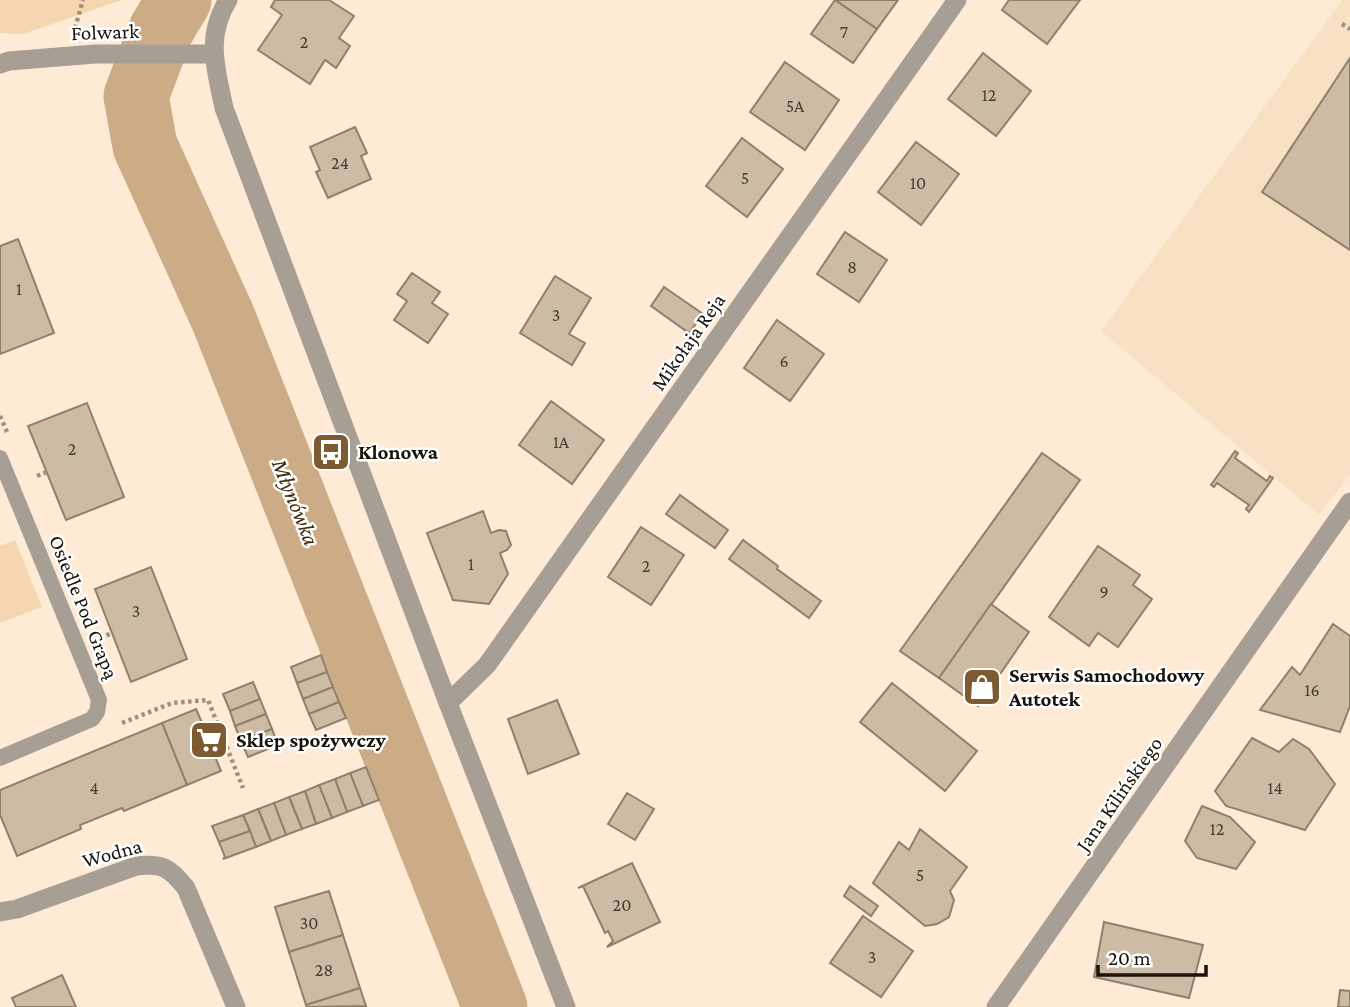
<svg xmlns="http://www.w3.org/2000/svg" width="1350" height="1007" font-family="'Crimson Pro',serif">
  <rect width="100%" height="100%" fill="#ffebd5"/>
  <path fill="#f7e0c3" d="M1342 0H1350V475L1319 515 1101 331Z"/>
  <g fill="#f6d6b1">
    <path d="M0 0H122L23 34 0 33Z"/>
    <path d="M15 540 42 607 0 623V546Z"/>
  </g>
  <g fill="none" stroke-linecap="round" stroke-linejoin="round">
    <path stroke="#ccac87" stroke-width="65" d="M179 0 161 30 136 96 145 146 223 318 495 1007"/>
  </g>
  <g fill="#cebba6" stroke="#907f6b" stroke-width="2">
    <path d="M275 0H329L354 16 339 38 350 46 336 68 325 60 310 84 258 50 282 15 271 7Z"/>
    <path d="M835 0H898L877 29Z"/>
    <path d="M835 0 877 29 853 63 811 34Z"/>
    <path d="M1009 0H1080L1047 44 1002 10Z"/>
    <path d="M983 53 1031 91 996 136 948 99Z"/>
    <path d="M1350 58V250L1262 192Z"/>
    <path d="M785 62 839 100 805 150 750 112Z"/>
    <path d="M355 127 367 153 361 156 371 179 328 198 316 172 320 170 310 147Z"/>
    <path d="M742 138 783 169 747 217 706 186Z"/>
    <path d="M916 142 959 174 921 225 878 192Z"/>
    <path d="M845 232 887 260 859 302 817 274Z"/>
    <path d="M18 239 54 333 0 354V246Z"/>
    <path d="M412 273 440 292 432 303 448 314 428 343 394 320 407 301 397 294Z"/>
    <path d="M555 276 591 298 569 334 585 343 572 365 520 333Z"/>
    <path d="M664 287 703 314 689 333 651 306Z"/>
    <path d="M777 320 824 354 790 401 744 368Z"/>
    <path d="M551 401 604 440 572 484 519 445Z"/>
    <path d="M87 403 124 497 66 520 28 426Z"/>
    <path d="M1235 451 1238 453 1235 458 1267 481 1270 476 1273 478 1249 512 1246 509 1249 505 1217 483 1214 487 1211 485Z"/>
    <path d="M1042 453 1080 480 939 678 900 651Z"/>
    <path d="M680 495 728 530 715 548 666 514Z"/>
    <path d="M483 511 491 533 499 530 506 531 511 545 507 550 500 553 508 574 489 604 453 600 427 533Z"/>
    <path d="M641 527 684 555 651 605 608 577Z"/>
    <path d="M743 540 778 566 777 569 821 601 809 618 729 559Z"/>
    <path d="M1098 546 1140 575 1133 585 1152 599 1118 647 1098 633 1089 646 1049 617Z"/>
    <path d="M151 567 187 659 131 682 95 589Z"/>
    <path d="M991 604 1029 632 978 706 939 678Z"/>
    <path d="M1333 624 1350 636V706L1340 732 1260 710 1292 667 1300 675Z"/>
    <path d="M321 655 327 672 297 683 291 667Z"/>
    <path d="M327 672 333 687 303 699 297 683Z"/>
    <path d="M253 682 260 699 230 711 223 694Z"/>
    <path d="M892 683 977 751 945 791 860 722Z"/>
    <path d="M333 687 339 702 309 714 303 699Z"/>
    <path d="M260 699 266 714 235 726 230 711Z"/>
    <path d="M557 700 579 754 528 774 508 719Z"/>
    <path d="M339 702 346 718 316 730 309 714Z"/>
    <path d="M196 709 203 725 210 722 221 749 213 752 221 771 187 785 162 723Z"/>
    <path d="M266 714 272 729 241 741 235 726Z"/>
    <path d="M162 723 187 785 124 811 122 808 80 825 81 829 17 856 0 815V790Z"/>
    <path d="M272 729 278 745 248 757 241 741Z"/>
    <path d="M1252 738 1279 752 1293 739 1309 749 1335 784 1305 830 1226 806 1215 791Z"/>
    <path d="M366 767 379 800 363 806 350 773Z"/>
    <path d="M350 773 363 806 347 812 335 779Z"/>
    <path d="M335 779 347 812 332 818 319 785Z"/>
    <path d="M319 785 332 818 316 824 305 791Z"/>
    <path d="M305 791 316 824 302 829 289 797Z"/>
    <path d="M627 793 654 809 635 840 608 824Z"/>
    <path d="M289 797 302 829 286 835 274 803Z"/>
    <path d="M274 803 286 835 271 841 258 809Z"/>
    <path d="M1202 806 1230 817 1255 842 1236 869 1197 858 1185 841Z"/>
    <path d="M258 809 271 841 256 847 243 815Z"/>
    <path d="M243 815 250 831 219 842 212 826Z"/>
    <path d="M920 829 967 867 950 891 954 900 949 917 937 924 925 926 873 883 899 842 909 850Z"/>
    <path d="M250 831 256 847 223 859 225 857 219 842Z"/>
    <path d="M632 863 660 922 607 947 613 941 608 931 605 933 583 886 578 888Z"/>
    <path d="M850 886 878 906 871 916 844 896Z"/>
    <path d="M329 891 343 935 289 952 275 907Z"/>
    <path d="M863 916 913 951 881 997 830 963Z"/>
    <path d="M1104 922 1203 945 1189 998 1094 977Z"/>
    <path d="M343 935 360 988 306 1005 289 952Z"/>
    <path d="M62 975 76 1007H16L12 998Z"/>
    <path d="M360 988 366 1006 307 1007 306 1005Z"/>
    <path d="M1340 990 1350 991V1007H1338Z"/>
  </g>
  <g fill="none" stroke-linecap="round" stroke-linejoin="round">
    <g stroke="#9f9080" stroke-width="4.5" stroke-dasharray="3.5 3.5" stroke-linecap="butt">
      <path d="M1342 24 1350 29"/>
      <path d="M75 28 83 0"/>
      <path d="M0 416 7 432"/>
      <path d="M37 476 47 472"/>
      <path d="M100 638 112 633"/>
      <path d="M122 723 172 703 208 700 243 788"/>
    </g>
    <path stroke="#a79f95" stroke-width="16" d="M0 458 99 700 97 712 92 719 0 758"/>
    <g stroke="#a79f95" stroke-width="19">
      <path d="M228 0C205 37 216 69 224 108L448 703 566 1007"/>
      <path d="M0 64 9 61 95 54H213"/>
      <path d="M448 703 487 665 957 0"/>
      <path d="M0 912 17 909 136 866C163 863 170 868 186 888L236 1007"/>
      <path d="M996 1007 1350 502"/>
    </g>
  </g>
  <defs>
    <symbol id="bus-square" viewBox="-11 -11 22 22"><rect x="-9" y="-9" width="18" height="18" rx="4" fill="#7c5b31" stroke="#fff"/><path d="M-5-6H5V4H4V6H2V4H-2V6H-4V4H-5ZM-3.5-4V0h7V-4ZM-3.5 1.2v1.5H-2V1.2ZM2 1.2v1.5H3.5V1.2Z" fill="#fff"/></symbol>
    <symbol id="shop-square" viewBox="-11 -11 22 22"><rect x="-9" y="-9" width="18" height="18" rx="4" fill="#7c5b31" stroke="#fff"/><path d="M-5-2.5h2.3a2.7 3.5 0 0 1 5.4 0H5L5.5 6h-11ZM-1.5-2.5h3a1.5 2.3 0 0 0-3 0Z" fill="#fff"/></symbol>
    <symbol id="supermarket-square" viewBox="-11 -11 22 22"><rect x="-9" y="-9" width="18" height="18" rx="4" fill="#7c5b31" stroke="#fff"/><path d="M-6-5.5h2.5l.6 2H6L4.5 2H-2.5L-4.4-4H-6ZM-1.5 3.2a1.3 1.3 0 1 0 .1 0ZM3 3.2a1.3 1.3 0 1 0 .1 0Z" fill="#fff"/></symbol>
  </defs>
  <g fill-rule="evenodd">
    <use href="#bus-square" x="309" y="430" width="44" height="44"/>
    <use href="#shop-square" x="960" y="665" width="44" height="44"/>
    <use href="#supermarket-square" x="187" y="718" width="44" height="44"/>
  </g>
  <g text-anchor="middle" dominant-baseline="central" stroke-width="5" stroke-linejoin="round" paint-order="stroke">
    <g font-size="18" fill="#473d32">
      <text x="844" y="32">7</text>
      <text x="304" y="42">2</text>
      <text x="989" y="95">12</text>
      <text x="795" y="106">5A</text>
      <text x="340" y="163">24</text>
      <text x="745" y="178">5</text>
      <text x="918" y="183">10</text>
      <text x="852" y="267">8</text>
      <text x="19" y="289">1</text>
      <text x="556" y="315">3</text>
      <text x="784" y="361">6</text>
      <text x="561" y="442">1A</text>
      <text x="72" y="449">2</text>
      <text x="471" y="564">1</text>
      <text x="646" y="566">2</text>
      <text x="1104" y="592">9</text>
      <text x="136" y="611">3</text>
      <text x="1312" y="690">16</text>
      <text x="94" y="788">4</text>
      <text x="1275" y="788">14</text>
      <text x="1217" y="829">12</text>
      <text x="920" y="875">5</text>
      <text x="622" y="905">20</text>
      <text x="309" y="923">30</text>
      <text x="872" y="957">3</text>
      <text x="324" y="970">28</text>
    </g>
    <g font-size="21" fill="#1a130b" stroke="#fff">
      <text transform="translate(105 32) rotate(-2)">Folwark</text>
      <text transform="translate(688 342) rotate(-55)">Mikołaja Reja</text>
      <text transform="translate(84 607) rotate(68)">Osiedle Pod Grapą</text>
      <text transform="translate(1119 794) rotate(-55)">Jana Kilińskiego</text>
      <text transform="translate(112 853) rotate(-15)">Wodna</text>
    </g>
    <g font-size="21" font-weight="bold" fill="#1a130b" stroke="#fff" text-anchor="start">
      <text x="358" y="452">Klonowa</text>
      <text x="1009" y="675">Serwis Samochodowy<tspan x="1009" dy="24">Autotek</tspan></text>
      <text x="236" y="740">Sklep spożywczy</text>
    </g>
    <g font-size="23" font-style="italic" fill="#412a0b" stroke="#fff">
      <text transform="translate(296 502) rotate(68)">Młynówka</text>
    </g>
  </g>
  <path d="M1098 965v10h108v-10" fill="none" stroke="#1a130b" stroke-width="3.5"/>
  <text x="1108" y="965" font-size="21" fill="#1a130b" stroke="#ffffff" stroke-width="5" paint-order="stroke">20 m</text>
</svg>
